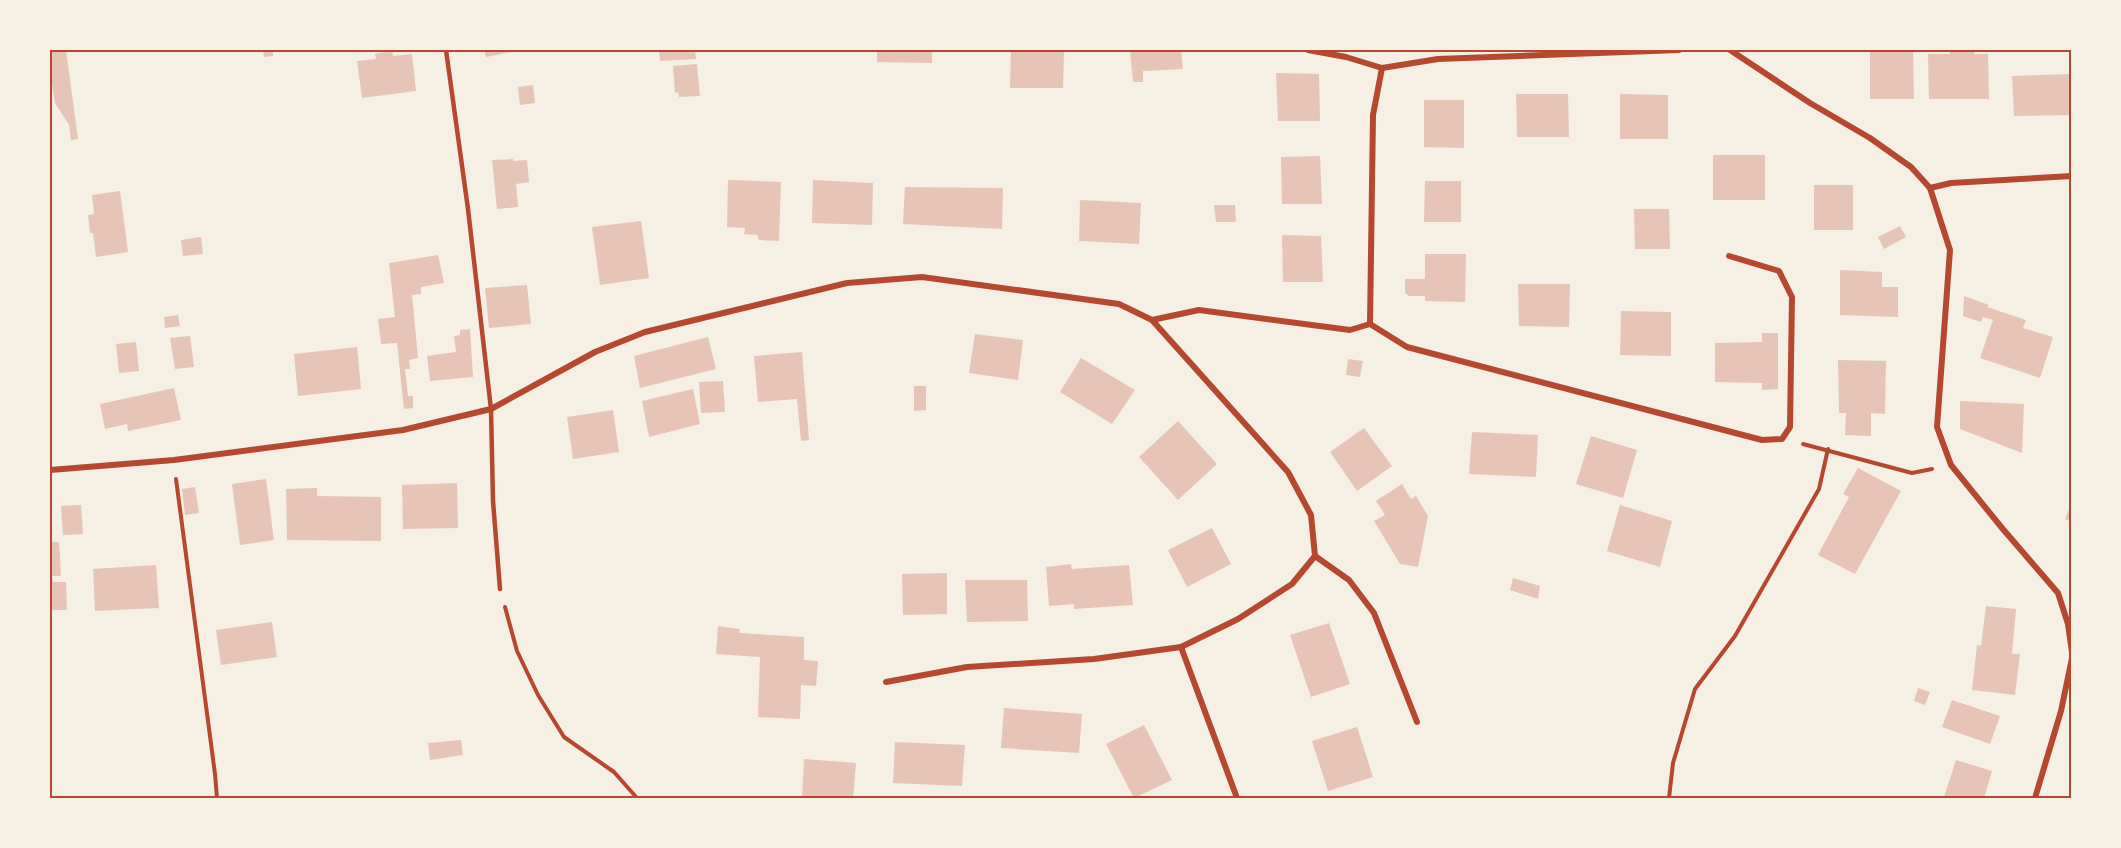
<svg xmlns="http://www.w3.org/2000/svg" width="2121" height="848" font-family="Karla,sans-serif">
  <rect width="100%" height="100%" fill="#f6efe4"/>
  <g fill="#e6c5b7">
    <path d="M50 50H66L78 139 71 140 69 125 55 103 50 72V64H52Z"/>
    <path d="M263 50H273V56L264 57Z"/>
    <path d="M484 50H517V51L486 57Z"/>
    <path d="M659 50H695L696 59 660 61Z"/>
    <path d="M877 50H932V63L877 62Z"/>
    <path d="M1011 50H1064L1063 88H1010Z"/>
    <path d="M1130 50H1181L1183 69 1143 71V82H1133Z"/>
    <path d="M1870 50H1913L1914 99H1870Z"/>
    <path d="M1950 50H1975L1974 54H1988L1989 99H1929L1928 54H1950Z"/>
    <path d="M392 51 393 56 412 54 416 91 362 98 357 61 376 59 375 54Z"/>
    <path d="M697 64 700 96 679 97 678 92 675 93 673 66Z"/>
    <path d="M1276 73 1319 74 1320 121H1278Z"/>
    <path d="M2072 74V115L2014 116 2012 76Z"/>
    <path d="M533 85 535 103 520 105 518 87Z"/>
    <path d="M1516 94H1568L1569 137H1517Z"/>
    <path d="M1620 94 1668 95V139H1620Z"/>
    <path d="M1424 100H1464V148L1424 147Z"/>
    <rect x="1713" y="155" width="52" height="45"/>
    <path d="M1320 156 1322 204H1282L1281 157Z"/>
    <path d="M513 159V161L527 160 529 182 516 184 518 207 497 209 492 160Z"/>
    <path d="M728 180 781 182 779 241 759 240 757 235 744 234 745 228 727 227Z"/>
    <path d="M813 180 873 183 872 225 812 223Z"/>
    <path d="M1425 181H1461V222H1424Z"/>
    <rect x="1814" y="185" width="39" height="45"/>
    <path d="M905 187 1003 188 1002 229 903 224Z"/>
    <path d="M120 191 128 252 96 257 93 233H90L88 215 94 214 92 195Z"/>
    <path d="M1080 200 1141 203 1139 244 1079 241Z"/>
    <path d="M1214 205H1235L1236 222H1216Z"/>
    <path d="M1634 209H1669L1670 249H1635Z"/>
    <path d="M641 221 649 278 600 285 592 227Z"/>
    <path d="M1900 226 1906 237 1884 249 1878 237Z"/>
    <path d="M1282 235 1321 236 1323 282H1283Z"/>
    <path d="M201 237 203 254 183 256 181 240Z"/>
    <path d="M1425 254H1466L1465 302 1425 301V296H1409L1405 293V279H1425Z"/>
    <path d="M438 255 444 283 421 287V294L412 295 418 358 409 360 410 369H405L408 396H413V408L404 409 397 343 381 344 378 319 395 317 389 263Z"/>
    <path d="M1840 270 1882 272V287H1898V317L1840 315Z"/>
    <path d="M1518 284H1570L1569 327 1519 326Z"/>
    <path d="M527 285 531 324 489 328 485 288Z"/>
    <path d="M1964 296 1989 305 1987 307 2026 320 2023 328 2053 337 2040 378 1980 358 1993 320 1983 317 1981 322 1963 316Z"/>
    <path d="M1621 311 1671 312V356L1620 355Z"/>
    <path d="M178 315 180 326 165 328 164 317Z"/>
    <path d="M470 329 473 377 430 381 427 356 456 352 454 336 460 335V330Z"/>
    <path d="M1762 333H1778V389L1762 390V383L1715 382V343L1762 342Z"/>
    <path d="M975 334 1023 340 1018 380 969 373Z"/>
    <path d="M190 336 194 367 175 369 170 338Z"/>
    <path d="M708 337 716 369 640 388 634 356Z"/>
    <path d="M136 342 139 371 119 373 116 344Z"/>
    <path d="M357 347 361 389 298 396 294 354Z"/>
    <path d="M802 352 809 440 801 441 797 399 758 402 754 356Z"/>
    <path d="M1081 358 1135 390 1112 424 1060 392Z"/>
    <path d="M1348 359 1363 361 1360 377 1346 375Z"/>
    <path d="M1838 360 1886 361 1885 414 1871 413V436L1845 435 1846 413H1839Z"/>
    <path d="M723 381 725 412 701 413 699 382Z"/>
    <path d="M914 386H926V410L914 411Z"/>
    <path d="M174 388 181 420 128 431 127 424 105 429 100 404Z"/>
    <path d="M693 389 700 424 649 437 642 401Z"/>
    <path d="M1960 401 2024 404 2022 453 1960 429Z"/>
    <path d="M613 410 619 452 573 459 567 417Z"/>
    <path d="M1178 421 1217 464 1178 500 1139 457Z"/>
    <path d="M1364 428 1392 466 1357 491 1330 452Z"/>
    <path d="M1472 432 1538 435 1536 477 1469 474Z"/>
    <path d="M1591 436 1637 450 1623 498 1576 484Z"/>
    <path d="M1858 468 1901 491 1855 574 1818 555 1849 497 1843 494Z"/>
    <path d="M266 479 274 540 240 545 232 484Z"/>
    <path d="M457 483 458 528 403 529 402 485Z"/>
    <path d="M1402 484 1411 499 1416 496 1428 516 1418 567 1400 564 1374 521 1385 515 1376 501Z"/>
    <path d="M195 487 199 513 185 515 182 489Z"/>
    <path d="M317 488V496L381 497V541L287 540 286 489Z"/>
    <path d="M2072 502V522L2065 519Z"/>
    <path d="M81 505 83 534 63 535 61 506Z"/>
    <path d="M1620 505 1672 521 1660 567 1607 551Z"/>
    <path d="M1212 528 1231 564 1187 587 1168 550Z"/>
    <path d="M50 542H59L61 576H52L53 582H66L67 610H50Z"/>
    <path d="M1071 564 1072 569 1129 565 1133 605 1074 609V604L1049 606 1046 567Z"/>
    <path d="M156 565 159 608 95 611 93 569Z"/>
    <path d="M947 573V614L903 615 902 574Z"/>
    <path d="M1513 578 1540 586 1538 599 1510 590Z"/>
    <path d="M965 580H1027L1028 621 967 622Z"/>
    <path d="M1986 606 2016 609 2012 654H2020L2015 695 1972 690 1977 645 1981 646Z"/>
    <path d="M272 622 277 657 221 665 216 630Z"/>
    <path d="M1329 623 1350 684 1311 697 1290 635Z"/>
    <path d="M718 626 739 629 740 633 804 637V660L818 661 816 686 801 685 800 719 758 717 760 657 716 654Z"/>
    <path d="M1918 688 1930 692 1925 705 1914 701Z"/>
    <path d="M1952 700 2000 716 1990 744 1942 727Z"/>
    <path d="M1004 708 1082 714 1079 753 1001 748Z"/>
    <path d="M1144 725 1172 780 1134 798 1106 744Z"/>
    <path d="M1357 727 1373 777 1328 791 1312 741Z"/>
    <path d="M461 740 463 755 430 760 428 743Z"/>
    <path d="M895 742 965 745 962 786 893 783Z"/>
    <path d="M804 759 856 763 853 798H802Z"/>
    <path d="M1956 760 1992 771 1984 798H1950L1944 797Z"/>
  </g>
  <g fill="none" stroke-linecap="round" stroke-linejoin="round">
    <g stroke="#b5482f" stroke-width="4">
      <path d="M1803 444 1912 473 1932 469"/>
      <path d="M176 479 215 774 217 798"/>
      <path d="M505 607 517 651 538 695 564 737 614 772 637 798"/>
      <path d="M1669 798 1673 763 1695 689 1735 636 1819 489 1828 449"/>
    </g>
    <path stroke="#b5482f" stroke-width="4.5" d="M446 50 468 209 491 409 493 501 500 589"/>
    <g stroke="#b5482f" stroke-width="6">
      <path d="M1308 50 1346 57 1382 68 1438 59 1679 50"/>
      <path d="M1730 50 1810 103 1870 138 1911 167 1930 188 1950 250 1937 427 1951 465 2002 528 2058 593 2068 624 2072 652"/>
      <path d="M1382 68 1373 115 1370 324 1407 347 1762 440 1782 439 1790 427 1792 297 1779 271 1729 256"/>
      <path d="M1930 188 1951 183 2072 176"/>
      <path d="M1152 320 1199 310 1350 330 1370 324"/>
      <path d="M50 470 174 460 403 430 491 409 595 352 645 332 847 283 922 277 1119 304 1152 320 1288 472 1311 515 1315 556 1349 580 1374 613 1417 722"/>
      <path d="M1181 647 1238 619 1292 584 1315 556"/>
      <path d="M886 682 967 667 1094 659 1181 647 1237 798"/>
      <path d="M2035 798 2061 711 2072 658"/>
    </g>
  </g>
  <rect width="2121" height="848" fill="none" stroke="#f6efe4" stroke-width="102"/>
  <rect x="51" y="51" width="2019" height="746" fill="none" stroke="#b5482f" stroke-width="2"/>
</svg>
